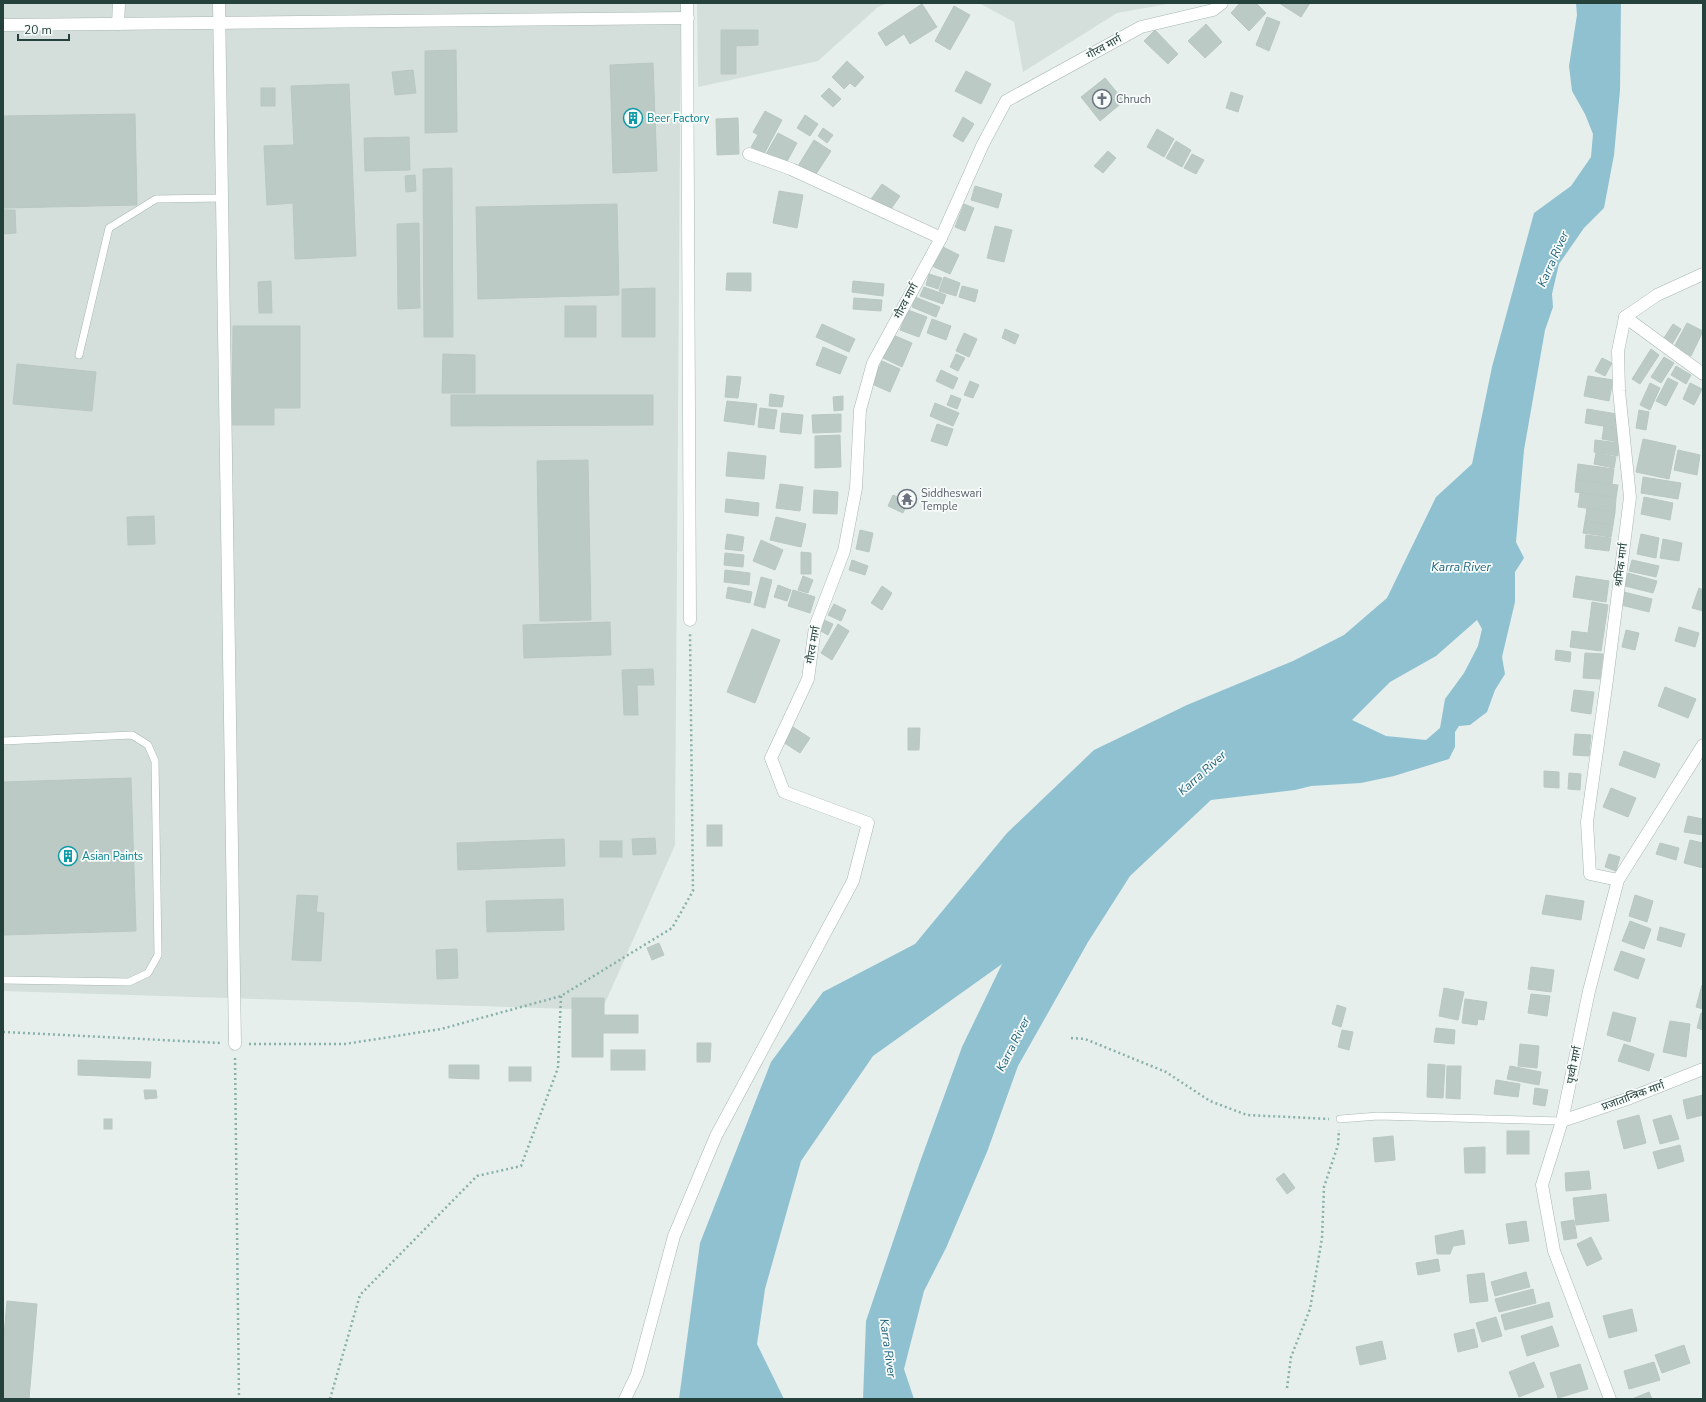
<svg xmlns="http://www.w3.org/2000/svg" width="1706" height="1402" font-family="'Nunito Sans','Noto Sans Devanagari',sans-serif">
  <rect width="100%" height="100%" fill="#e6efec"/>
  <g fill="#d4dfdb">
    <path d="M3 3H681L675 845 602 1010 3 991Z"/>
    <path d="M697 3H888L878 7 818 61 698 87Z"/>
    <path d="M979 3H1173L1117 13 1023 72 1014 22Z"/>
  </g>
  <path fill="#90c1d1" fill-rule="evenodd" d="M1576 3H1621L1620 90 1614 155 1604 208 1584 228 1559 264 1552 294 1553 307 1545 330 1524 450 1516 542 1524 558 1515 572V602L1502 657 1505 674 1495 690 1487 712 1470 725 1459 726 1455 732V747L1449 759 1394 776 1361 783 1311 786 1295 790 1211 800 1130 876 1088 942 1018 1066 987 1152 946 1248 924 1291 904 1369 914 1399H863L866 1321 920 1162 962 1047 1002 964 873 1056 801 1161 765 1289 757 1344 784 1399H679L700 1243 771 1062 823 992 915 944 1007 833 1094 750 1187 705 1293 661 1344 635 1387 598 1436 497 1472 464 1492 367 1534 213 1571 186 1591 157 1593 134 1585 114 1572 91 1569 66 1577 15ZM1477 620 1482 629 1478 646 1464 673 1445 699 1440 728 1426 740 1386 736 1352 720 1390 682 1436 656Z"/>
  <g fill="#bbcac5" stroke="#b9c8c3">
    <path d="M1240 3H1256L1266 13 1249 31 1231 13Z"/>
    <path d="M1279 3H1310L1301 17Z"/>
    <path d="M922 4 937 27 910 44 904 34 886 46 878 33Z"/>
    <path d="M954 6 970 15 950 50 935 41Z"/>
    <path d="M1267 17 1280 22 1269 51 1256 45Z"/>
    <path d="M1206 24 1222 42 1205 58 1188 41Z"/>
    <path d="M721 30H758V45L736 46V74H721Z"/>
    <path d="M1155 30 1178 54 1168 64 1144 41Z"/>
    <path d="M456 50 457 132 425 133V51Z"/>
    <path d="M847 61 864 77 855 87 850 83 844 89 832 77Z"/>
    <path d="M653 63 657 171 613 173 610 65Z"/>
    <path d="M413 70 416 93 395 95 392 72Z"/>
    <path d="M966 71 991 84 981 104 955 91Z"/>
    <path d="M1105 78 1124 101 1100 121 1081 97Z"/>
    <path d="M349 84 356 256 295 259 293 203 267 205 264 146 294 145 291 86Z"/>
    <rect x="261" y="88" width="14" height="18"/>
    <path d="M829 88 841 99 833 107 821 96Z"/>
    <path d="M1231 92 1243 96 1238 112 1226 108Z"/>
    <path d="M765 111 782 120 764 154 751 147 758 135 753 132Z"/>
    <path d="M135 114 137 205 4 208 3 116Z"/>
    <path d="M805 115 818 124 810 136 797 128Z"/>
    <path d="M963 117 974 124 963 142 953 136Z"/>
    <path d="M738 118 739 154 717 155 716 119Z"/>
    <path d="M823 128 833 135 827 143 818 136Z"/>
    <path d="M1157 129 1174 139 1164 157 1147 147Z"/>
    <path d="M778 133 797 143 785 165 766 154Z"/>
    <path d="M409 137 410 170 365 171 364 138Z"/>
    <path d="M814 140 831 151 814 177 798 166Z"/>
    <path d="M1176 141 1191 150 1182 167 1166 158Z"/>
    <path d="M1108 151 1116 158 1103 173 1094 166Z"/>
    <path d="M1192 154 1204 160 1196 174 1184 168Z"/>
    <path d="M452 168 453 337H424L423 169Z"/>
    <path d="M415 175 416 191 406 192 405 176Z"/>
    <path d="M882 184 900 196 884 219 866 206Z"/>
    <path d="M975 186 1002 194 998 208 971 200Z"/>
    <path d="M779 191 803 195 797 228 773 223Z"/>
    <path d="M617 204 619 295 478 299 476 207Z"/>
    <path d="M964 204 974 208 965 231 955 227Z"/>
    <path d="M3 210H15L16 233 3 234Z"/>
    <path d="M419 223 420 308 398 309 397 224Z"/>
    <path d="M995 226 1012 230 1004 262 987 258Z"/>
    <path d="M941 246 959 255 950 274 932 266Z"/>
    <path d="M727 273H751V291L726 290Z"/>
    <path d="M929 274 942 278 938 289 926 285Z"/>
    <path d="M944 277 960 283 956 296 939 291Z"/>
    <path d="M271 281 272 313H259L258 282Z"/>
    <path d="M853 281 884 284 883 296 852 292Z"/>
    <path d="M962 286 978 290 975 302 959 297Z"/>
    <path d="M924 287 946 295 943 304 920 296Z"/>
    <path d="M655 288V337H622V289Z"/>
    <path d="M915 297 940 307 936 317 912 307Z"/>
    <path d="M854 298 882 300 881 311 853 309Z"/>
    <rect x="565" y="306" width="31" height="31"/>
    <path d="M908 310 927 317 919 337 900 330Z"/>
    <path d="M932 319 951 326 946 340 927 333Z"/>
    <path d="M1687 323 1703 331 1691 356 1674 347Z"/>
    <path d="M822 324 855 339 849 352 816 337Z"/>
    <path d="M1673 324 1681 329 1671 346 1662 341Z"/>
    <path d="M233 326H300V408H274V425H232Z"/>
    <path d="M1005 329 1019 335 1015 344 1002 338Z"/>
    <path d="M964 333 977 339 969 357 956 351Z"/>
    <path d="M893 335 912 343 902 367 883 358Z"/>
    <path d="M823 347 847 357 840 374 816 365Z"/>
    <path d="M1651 349 1659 355 1640 384 1632 379Z"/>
    <path d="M443 354 475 355V393H442Z"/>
    <path d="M956 354 965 358 958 371 950 367Z"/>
    <path d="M1664 357 1674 363 1661 383 1651 377Z"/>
    <path d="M1602 358 1612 363 1605 376 1595 371Z"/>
    <path d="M882 361 900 369 890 392 872 384Z"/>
    <path d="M17 364 96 372 92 411 13 404Z"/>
    <path d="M1676 366 1691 375 1686 384 1671 375Z"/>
    <path d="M941 370 958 378 953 389 936 381Z"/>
    <path d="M727 376 741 377 738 398 725 397Z"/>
    <path d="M1588 376 1613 380 1609 401 1584 396Z"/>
    <path d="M1668 378 1678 383 1666 406 1656 401Z"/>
    <path d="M970 381 979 385 973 398 964 395Z"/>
    <path d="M1650 383 1660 388 1650 410 1640 405Z"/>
    <path d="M1690 383 1702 389 1694 405 1683 399Z"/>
    <path d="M770 394 784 396 782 407 769 406Z"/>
    <path d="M451 395H653V425L451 426Z"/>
    <path d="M951 395 961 399 957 409 947 405Z"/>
    <path d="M843 396V410L834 411 833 397Z"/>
    <path d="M727 401 757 404 754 425 724 421Z"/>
    <path d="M935 403 959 413 953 426 930 416Z"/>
    <path d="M760 408 777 410 774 429 758 427Z"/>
    <path d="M1587 409 1617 414 1615 428 1585 423Z"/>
    <path d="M1639 410 1649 412 1646 430 1636 428Z"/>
    <path d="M782 413 803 415 801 434 780 432Z"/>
    <path d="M841 414V432L813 433 812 415Z"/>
    <path d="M937 424 953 429 947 446 931 441Z"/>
    <path d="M1604 426 1622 429 1619 442 1602 439Z"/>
    <path d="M840 435 841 467 815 468V436Z"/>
    <path d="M1643 439 1676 446 1669 479 1636 472Z"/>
    <path d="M1595 440 1619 443 1618 456 1594 452Z"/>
    <path d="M1678 450 1700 455 1697 475 1674 470Z"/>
    <path d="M728 452 766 456 764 479 726 476Z"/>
    <path d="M1596 453 1616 457 1614 468 1594 464Z"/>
    <path d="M588 460 591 620 540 621 537 461Z"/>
    <path d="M1578 464 1614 469 1612 484 1576 480Z"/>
    <path d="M1643 477 1681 483 1678 499 1641 493Z"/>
    <path d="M1576 480 1618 485 1616 498 1575 492Z"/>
    <path d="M780 484 803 487 800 511 776 508Z"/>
    <path d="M814 490 838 492 837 514 813 513Z"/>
    <path d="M1580 493 1616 498 1615 512 1578 507Z"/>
    <path d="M893 495 908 502 903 513 888 506Z"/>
    <path d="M1644 497 1673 503 1670 520 1641 514Z"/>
    <path d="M726 499 759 503 758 516 725 512Z"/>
    <path d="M1587 508 1615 512 1613 525 1585 521Z"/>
    <path d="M154 516 155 544 128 545 127 517Z"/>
    <path d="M776 517 806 524 801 547 770 540Z"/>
    <path d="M1585 521 1613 525 1611 537 1583 533Z"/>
    <path d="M860 530 873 533 869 552 856 549Z"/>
    <path d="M727 534 744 537 742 551 725 549Z"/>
    <path d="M1641 534 1659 538 1656 558 1637 554Z"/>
    <path d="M1586 535 1611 538 1609 551 1585 548Z"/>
    <path d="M1663 539 1682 543 1679 561 1660 558Z"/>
    <path d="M761 540 783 550 775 570 753 561Z"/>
    <path d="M801 552 811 553V574H801Z"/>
    <path d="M725 553 744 555 743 567 724 565Z"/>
    <path d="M852 560 868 566 865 575 849 570Z"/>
    <path d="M1632 560 1659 566 1656 577 1629 571Z"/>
    <path d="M725 570 750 573 749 585 724 582Z"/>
    <path d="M1628 573 1657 581 1653 593 1625 586Z"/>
    <path d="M803 576 813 580 808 593 798 590Z"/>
    <path d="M1576 576 1609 581 1606 602 1573 597Z"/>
    <path d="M761 577 772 580 765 608 754 605Z"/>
    <path d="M778 585 791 590 787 601 774 597Z"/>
    <path d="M882 586 892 593 882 610 871 603Z"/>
    <path d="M728 587 752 592 750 603 726 598Z"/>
    <path d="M1699 588 1703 590V611L1692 608Z"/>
    <path d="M793 590 815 597 810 613 788 606Z"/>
    <path d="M1624 592 1652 599 1649 612 1621 605Z"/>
    <path d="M1592 602 1608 605 1601 651 1570 647 1572 631 1588 633Z"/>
    <path d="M834 604 846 610 841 621 828 615Z"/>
    <path d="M822 619 833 624 828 635 817 629Z"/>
    <path d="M610 622 611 655 524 658 523 625Z"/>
    <path d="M838 624 849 631 832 660 821 653Z"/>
    <path d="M1679 627 1699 633 1695 647 1675 641Z"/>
    <path d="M752 629 780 640 755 703 727 692Z"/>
    <path d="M1626 630 1639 633 1635 650 1622 647Z"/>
    <path d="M1556 650 1571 652 1570 662 1555 660Z"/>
    <path d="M1585 653 1603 654 1600 679 1583 678Z"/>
    <path d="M653 669 654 685H637L638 715H624L622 670Z"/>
    <path d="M1665 687 1696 699 1688 718 1658 706Z"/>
    <path d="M1574 690 1594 692 1591 714 1571 711Z"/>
    <path d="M793 727 810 738 800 753 783 742Z"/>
    <path d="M908 728H920L919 750H908Z"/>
    <path d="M1575 734 1591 735 1589 756 1573 755Z"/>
    <path d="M1624 751 1660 764 1655 778 1619 765Z"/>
    <path d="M1544 771 1559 772V788L1544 787Z"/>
    <path d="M1569 773 1581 774 1580 790 1568 789Z"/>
    <path d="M131 778 136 931 3 935V782Z"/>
    <path d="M1611 788 1636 798 1628 817 1603 807Z"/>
    <path d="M1688 816 1703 819V835L1684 832Z"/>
    <rect x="707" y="825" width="15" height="21"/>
    <path d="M655 838 656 854 633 855 632 839Z"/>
    <path d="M564 839 565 866 458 870 457 843Z"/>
    <path d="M1690 840 1703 843V868L1684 863Z"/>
    <rect x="600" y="841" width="22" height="16"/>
    <path d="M1660 843 1679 848 1676 860 1656 854Z"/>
    <path d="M1609 854 1620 857 1616 871 1605 867Z"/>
    <path d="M297 895 318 896 316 912 324 913 321 961 292 960Z"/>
    <path d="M1546 895 1584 901 1581 920 1542 914Z"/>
    <path d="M1635 895 1653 901 1647 922 1629 916Z"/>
    <path d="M563 899 564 930 487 932 486 901Z"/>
    <path d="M1630 921 1651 929 1644 949 1622 941Z"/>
    <path d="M1660 927 1685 934 1681 947 1657 940Z"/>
    <path d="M659 943 664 955 652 960 647 948Z"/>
    <path d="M457 949 458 978 437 979 436 950Z"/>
    <path d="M1621 951 1645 959 1638 979 1614 970Z"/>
    <path d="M1531 967 1554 970 1551 992 1528 989Z"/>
    <path d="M1702 985H1703V1009L1696 1007Z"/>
    <path d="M1444 988 1464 992 1458 1020 1439 1016Z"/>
    <path d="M1531 994 1550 996 1547 1016 1528 1013Z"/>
    <path d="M572 998H604V1015H638V1033H603V1057H572Z"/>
    <path d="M1465 999 1487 1002 1484 1020 1478 1019 1477 1025 1462 1023Z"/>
    <path d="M1337 1005 1346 1008 1341 1027 1332 1024Z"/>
    <path d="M1613 1012 1636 1018 1630 1042 1607 1035Z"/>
    <path d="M1701 1013H1703V1030L1697 1028Z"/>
    <path d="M1670 1021 1690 1024 1686 1057 1663 1052Z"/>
    <path d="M1436 1028 1455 1030 1454 1044 1434 1042Z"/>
    <path d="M1342 1030 1353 1032 1349 1050 1338 1047Z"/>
    <path d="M697 1043H711L710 1062H697Z"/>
    <path d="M1520 1044 1539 1046 1537 1068 1518 1066Z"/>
    <path d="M1624 1044 1654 1054 1649 1071 1618 1061Z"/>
    <rect x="611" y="1050" width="34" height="20"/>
    <path d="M78 1060 151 1062 150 1078 78 1075Z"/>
    <path d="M1428 1064 1445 1065 1443 1098 1427 1097Z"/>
    <path d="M449 1065H479V1079L449 1078Z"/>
    <path d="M1447 1066H1461L1460 1099 1446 1098Z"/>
    <path d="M1510 1066 1541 1072 1539 1085 1507 1079Z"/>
    <rect x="509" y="1067" width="22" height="14"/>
    <path d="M1496 1080 1520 1084 1518 1097 1494 1094Z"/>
    <path d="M1535 1088 1548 1090 1545 1106 1533 1104Z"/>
    <path d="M144 1090H156L157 1098 145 1099Z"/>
    <path d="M1703 1095V1115L1687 1119 1683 1100Z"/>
    <path d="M1639 1115 1646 1143 1624 1149 1617 1121Z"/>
    <path d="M1671 1115 1679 1139 1660 1144 1653 1120Z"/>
    <rect x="104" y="1119" width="8" height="10"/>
    <rect x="1507" y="1131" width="22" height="23"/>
    <path d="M1393 1136 1395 1160 1375 1162 1373 1138Z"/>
    <path d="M1680 1145 1684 1161 1658 1169 1653 1152Z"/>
    <path d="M1485 1147V1173H1465L1464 1148Z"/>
    <path d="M1589 1171 1591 1189 1566 1191 1565 1173Z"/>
    <path d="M1284 1173 1295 1188 1287 1194 1276 1179Z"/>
    <path d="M1606 1194 1609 1221 1576 1225 1573 1198Z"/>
    <path d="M1574 1220 1577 1238 1564 1240 1561 1222Z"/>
    <path d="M1526 1221 1529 1241 1509 1244 1506 1224Z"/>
    <path d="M1463 1230 1465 1244 1453 1246 1450 1254H1437L1435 1236Z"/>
    <path d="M1591 1237 1602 1259 1587 1266 1577 1244Z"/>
    <path d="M1438 1259 1440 1271 1418 1275 1416 1263Z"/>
    <path d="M1526 1272 1530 1287 1495 1296 1491 1282Z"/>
    <path d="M1484 1273 1488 1301 1470 1303 1467 1275Z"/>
    <path d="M1533 1289 1536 1303 1499 1312 1495 1299Z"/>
    <path d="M7 1301 37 1304 29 1399H3V1346Z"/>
    <path d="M1549 1302 1553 1317 1505 1330 1501 1315Z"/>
    <path d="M1632 1309 1637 1331 1609 1338 1603 1316Z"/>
    <path d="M1496 1317 1502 1336 1482 1342 1476 1323Z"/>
    <path d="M1552 1326 1559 1346 1527 1356 1521 1336Z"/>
    <path d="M1474 1329 1478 1347 1458 1352 1454 1334Z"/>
    <path d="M1382 1341 1386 1359 1360 1365 1356 1347Z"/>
    <path d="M1684 1345 1690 1363 1662 1373 1655 1355Z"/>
    <path d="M1534 1362 1544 1387 1519 1397 1509 1372Z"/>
    <path d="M1654 1362 1660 1380 1629 1389 1624 1371Z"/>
    <path d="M1580 1364 1588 1389 1558 1398 1550 1373Z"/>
    <path d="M1649 1392 1652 1399H1632Z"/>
  </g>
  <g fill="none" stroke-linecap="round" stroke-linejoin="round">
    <defs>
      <g id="service">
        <path d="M79 355 109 228 156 199 222 198"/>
        <path d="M3 741 132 735 148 745 155 761 158 955 148 973 129 982 3 980"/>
        <path d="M1340 1119 1378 1116 1562 1121"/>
      </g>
      <g id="minor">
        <path d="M219 3 235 1044"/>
        <path d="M687 3 690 620"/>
        <path d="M118 24 119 3"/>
        <path d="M3 25 688 18"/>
        <path d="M749 154 791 169 941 238"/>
        <path d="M1625 317 1703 374"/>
        <path d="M1618 880 1590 874 1587 822 1607 680 1630 497 1619 391 1618 351 1625 317 1657 295 1703 274"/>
        <path d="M1562 1121 1630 1098 1703 1069"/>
        <path d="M625 1399 637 1374 674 1236 716 1136 853 881 868 823 784 792 771 758 808 679 815 627 844 551 856 488 860 410 873 363 941 238 983 144 1006 101 1141 27 1213 10 1222 3"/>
      </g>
      <path id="tertiary" d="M1610 1399 1554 1251 1542 1185 1562 1121 1589 991 1618 880 1703 745"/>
    </defs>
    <use href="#service" stroke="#a8b7b4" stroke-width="8"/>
    <use href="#minor" stroke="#a8b7b4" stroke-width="13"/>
    <use href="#tertiary" stroke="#a8b7b4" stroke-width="13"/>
    <g stroke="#88b1a8" stroke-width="2.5" stroke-dasharray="2 3" stroke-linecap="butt">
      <path d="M3 1032 222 1043"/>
      <path d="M1071 1038 1085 1039 1166 1072 1210 1101 1247 1115 1329 1119"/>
      <path d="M249 1044H345L441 1029 561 996 672 928 693 891 690 632"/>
      <path d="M235 1058 239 1399"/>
      <path d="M1287 1388 1291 1357 1310 1309 1322 1238 1324 1187 1338 1145 1339 1130"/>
      <path d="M330 1399 360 1295 477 1176 521 1166 558 1068 561 996"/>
    </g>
    <use href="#service" stroke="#fff" stroke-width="7"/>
    <use href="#minor" stroke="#fff" stroke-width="12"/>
    <use href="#tertiary" stroke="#fff" stroke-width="12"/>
  </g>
  <defs>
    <symbol id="church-ring" viewBox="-11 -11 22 22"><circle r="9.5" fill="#f7fbf9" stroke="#6b7280" stroke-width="1.5"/><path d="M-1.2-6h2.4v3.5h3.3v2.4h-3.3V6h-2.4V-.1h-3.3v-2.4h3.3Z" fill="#6b7280"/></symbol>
    <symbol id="building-ring" viewBox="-11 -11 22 22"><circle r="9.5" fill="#f7fbf9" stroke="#0f9aa8" stroke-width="1.5"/><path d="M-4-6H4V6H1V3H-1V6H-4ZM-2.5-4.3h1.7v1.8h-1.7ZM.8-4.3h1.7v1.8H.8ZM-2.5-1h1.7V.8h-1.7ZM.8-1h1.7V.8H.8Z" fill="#0f9aa8"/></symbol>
    <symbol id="temple-ring" viewBox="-11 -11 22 22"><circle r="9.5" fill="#f7fbf9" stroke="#6b7280" stroke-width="1.5"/><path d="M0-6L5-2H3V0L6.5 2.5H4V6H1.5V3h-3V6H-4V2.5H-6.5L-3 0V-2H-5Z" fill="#6b7280"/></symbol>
  </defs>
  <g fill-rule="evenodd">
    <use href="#church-ring" x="1091" y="88" width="22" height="22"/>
    <use href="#building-ring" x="622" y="107" width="22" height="22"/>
    <use href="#temple-ring" x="896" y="488" width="22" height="22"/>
    <use href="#building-ring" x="57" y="845" width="22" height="22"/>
  </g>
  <g text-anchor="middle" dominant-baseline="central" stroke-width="3.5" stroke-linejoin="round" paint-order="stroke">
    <g font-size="11" fill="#25413c" stroke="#f7fbf9">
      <text transform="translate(1104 47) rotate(-29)">गौरव मार्ग</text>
      <text transform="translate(906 301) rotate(-62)">गौरव मार्ग</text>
      <text transform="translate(1621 565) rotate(-83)">श्रमिक मार्ग</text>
      <text transform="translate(813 645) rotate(-80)">गौरव मार्ग</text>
      <text transform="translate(1574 1065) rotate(-79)">पृथ्वी मार्ग</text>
      <text transform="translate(1633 1096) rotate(-20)">प्रजातान्त्रिक मार्ग</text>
    </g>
    <g font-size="11" fill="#5b616d" stroke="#f7fbf9" text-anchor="start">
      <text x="1116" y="99">Chruch</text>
      <text x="921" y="493">Siddheswari<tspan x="921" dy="13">Temple</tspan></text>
    </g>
    <g font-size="11" fill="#0d838f" stroke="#f7fbf9" text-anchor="start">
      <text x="647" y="118">Beer Factory</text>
      <text x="82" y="856">Asian Paints</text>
    </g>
    <g font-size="12" font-style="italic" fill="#20637c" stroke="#f7fbf9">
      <text transform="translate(1553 259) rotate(-66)">Karra River</text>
      <text x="1461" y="567">Karra River</text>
      <text transform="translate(1202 773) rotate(-42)">Karra River</text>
      <text transform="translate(1013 1044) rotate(-63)">Karra River</text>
      <text transform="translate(888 1348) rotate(82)">Karra River</text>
    </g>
  </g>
  <rect width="1706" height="1402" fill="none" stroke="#25413c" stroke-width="8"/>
  <path d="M18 34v6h51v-6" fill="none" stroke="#25413c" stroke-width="2"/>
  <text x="24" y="34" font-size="12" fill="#25413c" stroke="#f7fbf9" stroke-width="3" paint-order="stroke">20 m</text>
</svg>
